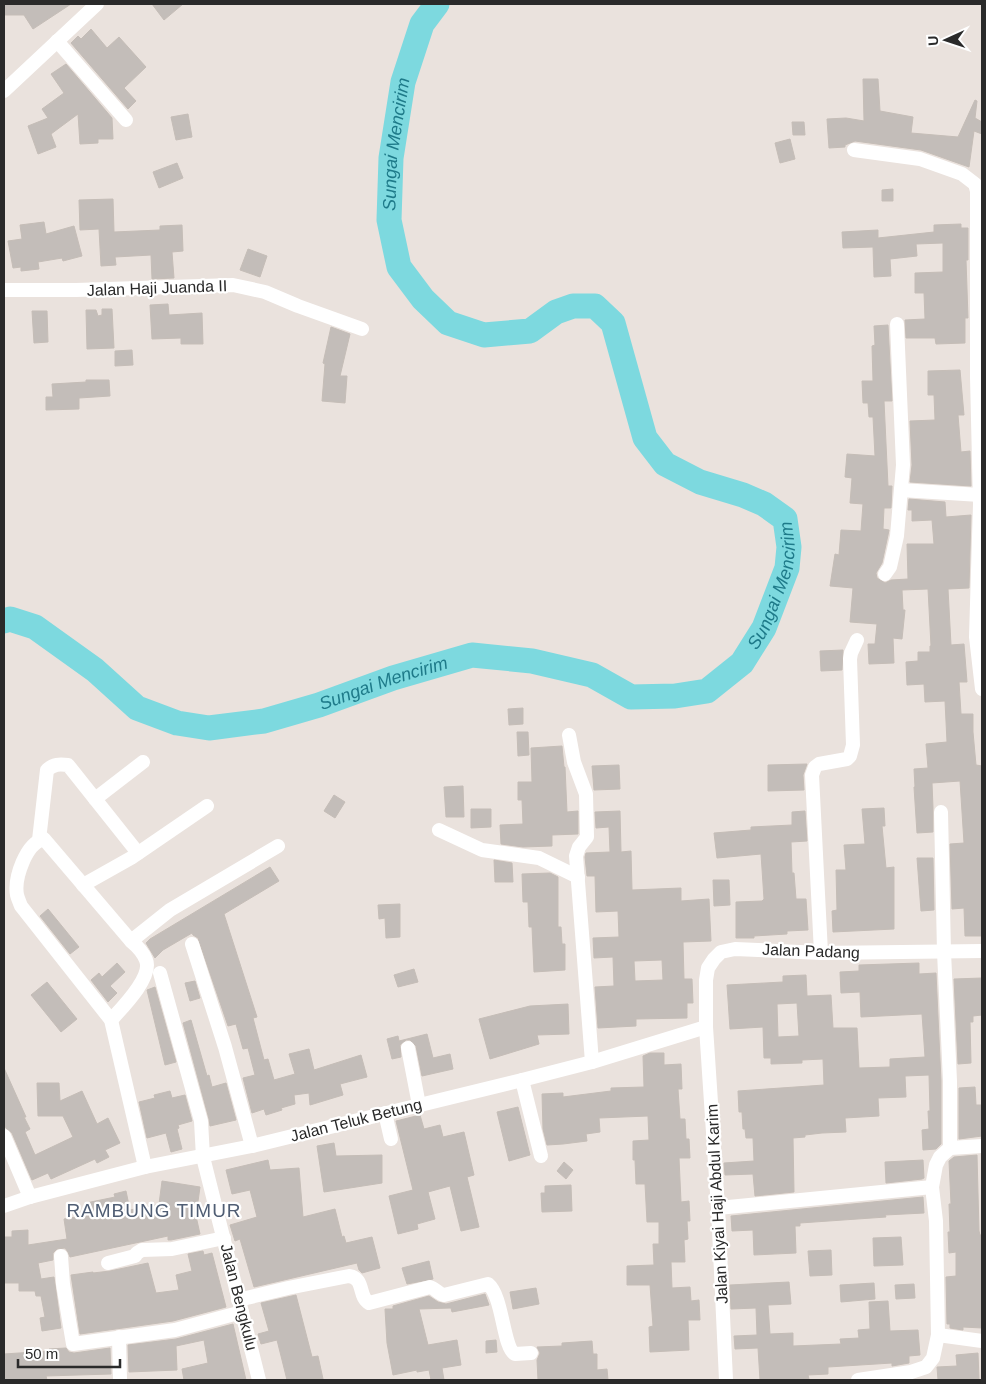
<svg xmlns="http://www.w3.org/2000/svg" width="986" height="1384" font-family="Helvetica,sans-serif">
  <rect width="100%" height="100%" fill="#eae2dd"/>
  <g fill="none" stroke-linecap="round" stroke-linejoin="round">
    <path stroke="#7dd9df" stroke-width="25" id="s1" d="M4 621 10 619 35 627 95 670 137 708 177 723 209 728 264 721 319 705 393 678 472 655 532 661 592 675 631 697 675 696 707 691 742 663 764 628 787 568 789 547 785 519 764 504 743 495 700 482 665 464 645 438 613 323 595 306H573L556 312 530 331 484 335 448 323 423 299 399 267 389 220 391 158 403 82 422 24 437 4"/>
  </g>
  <g fill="#c3bdb9" stroke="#c5bdb7" fill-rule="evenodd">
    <path d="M4 4H71L33 29 24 15H4Z"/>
    <path d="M152 4H183L164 20Z"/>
    <path d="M91 29 107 48 119 37 146 67 124 88 136 101 128 109 71 43 78 36 81 39Z"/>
    <path d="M66 64 112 118 113 139H98V143L80 144 78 114 51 134 56 147 38 154 28 126 48 118 42 109 64 93 51 74Z"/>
    <path d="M863 79H878L880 111 913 117 911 133 958 137 975 100 977 101 975 118 982 122V134L974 131 969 167 921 150 855 141 845 145V147L829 148 827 119 846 118 864 121Z"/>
    <path d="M188 114 192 137 176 140 171 117Z"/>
    <path d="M792 122H804L805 135H793Z"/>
    <path d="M790 139 795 159 780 163 775 143Z"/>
    <path d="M177 163 183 178 159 188 153 172Z"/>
    <path d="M893 189V201H882V190Z"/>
    <path d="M113 199 114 232 160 230V226L182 225 183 251 172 252 174 278 152 279 151 255 115 257 116 265 101 266 99 229 80 230 79 200Z"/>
    <path d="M44 222 46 234 74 226 82 256 63 261 62 258 38 262 39 269 21 271V267L13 268 8 241 22 239 20 225Z"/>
    <path d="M961 224V228H968V260H966L968 318H965V343L936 344 935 338H906L905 320 925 319 924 293H915V273L943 272V243L916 244 917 256 890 259 891 276 874 277 873 247 843 248 842 232 878 230V238L934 232V225Z"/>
    <path d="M248 249 267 256 260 277 240 270Z"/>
    <path d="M168 304 169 315 202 313 203 344H181V338L152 339 150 305Z"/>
    <path d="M102 309H112L114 348 87 349 86 310H96L98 316 102 315Z"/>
    <path d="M32 311H47L48 342 34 343Z"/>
    <path d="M888 325 892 401H884L888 486H892L891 508H884L883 529 889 530 888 535 882 563 876 573 877 578 885 583 891 580 908 579 907 544H934L932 520 912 521V510H908L909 499 945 502 946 517 971 515 969 588 948 589 951 645 964 644 967 682H959L961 714H973V732L976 765 982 766V936H965L964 908 952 909 950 844 964 843 960 781 932 783 933 808V832L917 833 914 787H915L914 769 928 768 926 744 947 742 945 701 925 702 924 684 907 685 906 662 918 661V652H930V646H931L928 589 902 590 903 610H905L902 639 893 638 894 663 869 664 868 644H875L877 624 850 622 853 588 830 586 835 554 839 555 841 530 861 531 863 504 850 503 852 478 845 477 847 454 875 456 873 417H869L868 403H863L862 381H873L872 346 875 345 874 326Z"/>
    <path d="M331 327 350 334 340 376H347L345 403 322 401 325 364 323 363Z"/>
    <path d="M132 350 133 365 115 366V351Z"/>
    <path d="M960 370 964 415H958L961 452 970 451 971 486 910 482 912 465 910 421 935 420 934 395H928V371Z"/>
    <path d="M86 380H109L110 396 79 398V409L46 410V397H53L52 384 86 382Z"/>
    <path d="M843 650 842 670 821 671 820 651Z"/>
    <path d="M523 708V724L509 725 508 709Z"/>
    <path d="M517 732H528L529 755 518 756Z"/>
    <path d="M562 746 564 767H565L567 812 578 811V834L552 835V846L523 847 501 844 500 825 523 824 522 800H518V782H532L531 748Z"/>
    <path d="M807 764 803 775 804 790 768 791V765Z"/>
    <path d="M619 765 620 789 594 790 592 766Z"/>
    <path d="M463 786 464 817H446L444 787Z"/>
    <path d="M334 795 345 802 335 818 324 811Z"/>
    <path d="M884 808 885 826H882L886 868 894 867V929L833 932 832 911 837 910 836 870H846L844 845 865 844 862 809Z"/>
    <path d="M471 809H491V827L471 828Z"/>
    <path d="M620 811 621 852 631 851 632 890 681 888V901L709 899 711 941 683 942 684 979H692L693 1003H687V1018L636 1019V1026L598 1028 595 987 614 986 613 957 594 958 593 938 619 937 618 911 596 912 595 876H587L585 857 586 853 610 852 609 827 596 828 595 812ZM662 960 663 980 635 981 634 961Z"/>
    <path d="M805 811 807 841 791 842 792 873H794L796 899H806L808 930 787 931V934L754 936V938H736V902L762 901 764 899 761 854 717 858 714 833 751 830V827L792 825V812Z"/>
    <path d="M917 858H933L934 910 921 911Z"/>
    <path d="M494 860 512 863 513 882H495Z"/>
    <path d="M270 867 279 881 224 914 257 1017 253 1018 264 1060 268 1059 274 1080 295 1074 289 1054 309 1049 314 1070 361 1055 367 1077 340 1084 343 1095 310 1105 309 1093 294 1095 295 1104 281 1108 282 1110 266 1115 264 1109 252 1113 243 1078 255 1075 248 1048 243 1049 236 1024 228 1026 198 938 193 935 192 933 163 950 155 958 146 943 150 939Z"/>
    <path d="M550 873 558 877V927H561L562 944H565V970L534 972 532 927H529L528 902H523L522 874Z"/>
    <path d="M713 880H729L730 905 714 906Z"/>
    <path d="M400 904V937L386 938 385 918 379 919 378 905Z"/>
    <path d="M48 909 79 947 70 954 40 916Z"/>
    <path d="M117 963 125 972 110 986 117 993 108 1002 91 980 99 973 102 977Z"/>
    <path d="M919 963V974L936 973 941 1081V1144L936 1149 923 1150 922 1130 929 1129 928 1111H930L929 1075 905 1076 906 1097 878 1098 879 1116 845 1118 846 1132 822 1133 805 1135V1137L793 1138 794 1192 755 1196 753 1174 725 1175 724 1163 754 1161 753 1138H746L745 1129H743L742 1112H739L738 1091 824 1085 823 1059 802 1060V1063L771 1064V1058H764L763 1027 730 1029 727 985 783 982V976L806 975 807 996 831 995 833 1028H857L859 1068 890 1067V1059L925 1057 922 1014 861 1017 860 992 841 993 840 972 859 971V965ZM797 1003 799 1036 778 1037 777 1004Z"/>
    <path d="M414 969 418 982 398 987 394 975Z"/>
    <path d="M982 978V1015L973 1016V1022H970L971 1063 958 1064 954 979Z"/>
    <path d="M195 981 200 998 190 1001 185 983Z"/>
    <path d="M47 982 77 1019 61 1032 31 995Z"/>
    <path d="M155 987 176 1062 165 1065 147 990Z"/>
    <path d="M568 1004 569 1034 537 1035 539 1044 490 1059 479 1019 530 1006Z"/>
    <path d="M191 1020 207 1076 209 1075 212 1087 226 1083 236 1120 210 1126 209 1119 183 1023Z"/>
    <path d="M427 1034 433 1058 450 1054 453 1069 422 1076 416 1046 410 1040H406L400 1045 401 1057 392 1059 387 1039 398 1036 399 1041Z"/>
    <path d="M650 1053H664V1065L681 1064 682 1089H678L680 1119H685L686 1139H689L690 1158H679L681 1202 689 1201 690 1221H687L688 1239 684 1240 685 1262H671L672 1288 690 1287 691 1301 699 1300 700 1320H688L689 1350 650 1352 649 1327 653 1326 650 1285H627V1266L654 1265 653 1244H659V1222H647L645 1184H636L635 1160H633V1141L649 1140 648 1116 599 1118 600 1132 586 1134 587 1141 563 1144 547 1145 543 1129 542 1094 563 1093V1097L611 1091V1088L644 1087 643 1056Z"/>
    <path d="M4 1068 26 1117H24L30 1129 25 1132 35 1155 73 1137 63 1116H38L37 1083H59L60 1101 82 1091 97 1124 108 1118 120 1143 105 1150 109 1157 97 1163 95 1159 51 1179 48 1173 32 1180 12 1133 6 1128 4 1123Z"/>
    <path d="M975 1087 976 1105H982V1136L959 1139V1088Z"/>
    <path d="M170 1091 172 1098 185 1095 192 1121 178 1125 179 1128 177 1129 182 1149 171 1152 166 1133 147 1138 139 1102 155 1098 154 1095Z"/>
    <path d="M518 1107 530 1155 509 1161 497 1112Z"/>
    <path d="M420 1115 424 1129 440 1125 443 1137 464 1132 474 1175 467 1177 479 1227 461 1231 450 1186 428 1192 435 1219 417 1224 418 1229 398 1234 389 1196 413 1190 396 1121Z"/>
    <path d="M334 1143 336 1156 382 1155V1183L324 1192 317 1146Z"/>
    <path d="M977 1155 979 1231 980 1235H982V1328L963 1327V1330L950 1328V1324H947L946 1277 956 1276V1252L949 1253 948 1232H950L949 1204H951L949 1161 954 1157Z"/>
    <path d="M268 1160 270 1170 299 1168 303 1217 335 1209 342 1237 344 1236 346 1243 372 1237 380 1268 362 1273 359 1270 357 1263 254 1287 240 1239 235 1241 230 1225 257 1217 250 1190 232 1194 226 1170Z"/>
    <path d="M923 1160 924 1178 922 1179 886 1183 885 1162Z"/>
    <path d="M564 1162 573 1170 566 1179 557 1171Z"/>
    <path d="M162 1181 200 1187 196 1216 200 1234 171 1240H168V1236L70 1257 68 1252 65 1248 57 1249 53 1253V1260L38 1263 41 1279 54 1277 61 1328 42 1331 40 1318 45 1317 41 1296H36L35 1291H19V1283H4V1237H12V1231L28 1230V1245L67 1239 64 1219 89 1215 86 1203 115 1197 114 1194 126 1191 130 1210 159 1204Z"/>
    <path d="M571 1185 572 1211 542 1212 541 1193H545V1186Z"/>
    <path d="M923 1197 924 1213 885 1215 886 1217 800 1223V1226H795L796 1253 754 1255 753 1230 732 1231 731 1216Z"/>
    <path d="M901 1237 903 1265 874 1266 873 1238Z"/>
    <path d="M831 1250 832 1275 810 1276 808 1251Z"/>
    <path d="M203 1251 204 1255 212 1253 226 1307 173 1321 80 1334 71 1275 93 1272V1273L110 1271 148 1263 156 1293 179 1290 176 1275 192 1271 188 1254Z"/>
    <path d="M429 1261 433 1279 407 1284 402 1268Z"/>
    <path d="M789 1282 791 1304 768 1305 770 1334 793 1333V1346L841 1344 840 1339 859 1338 858 1330 870 1329 869 1302 888 1301 890 1331 918 1330 920 1355 909 1356V1363L892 1366V1363L828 1367V1374L808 1375 809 1379 760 1380 758 1348 735 1349 734 1336 757 1335 756 1308 731 1309 730 1285Z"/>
    <path d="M874 1283 875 1299 841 1302 840 1285Z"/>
    <path d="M914 1284 915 1298 896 1299 895 1285Z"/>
    <path d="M536 1288 539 1304 513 1309 510 1292Z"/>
    <path d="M485 1294 489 1305 452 1312 451 1308 419 1309 428 1345 457 1340 461 1365 442 1368 444 1380H431L429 1370 417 1372V1370L393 1375 387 1343 385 1309H393V1306L429 1296 438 1302 446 1304Z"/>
    <path d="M296 1295 312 1357 318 1356 323 1379 287 1380 277 1340 261 1344 258 1334 269 1331 261 1303Z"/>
    <path d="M233 1324 246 1380H184L182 1369 208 1363 204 1340 176 1346 177 1370 129 1372 128 1345 176 1339Z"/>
    <path d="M496 1340 497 1352 486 1353V1341Z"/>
    <path d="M592 1341 593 1354H597V1370L607 1369 608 1380H538L537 1360 540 1353 537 1347 562 1346V1343Z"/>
    <path d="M66 1348 69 1352 74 1353 110 1348 111 1374 46 1376 47 1380H4V1354L49 1351V1349Z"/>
    <path d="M978 1353 979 1379 938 1380 937 1367 957 1366 956 1355Z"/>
  </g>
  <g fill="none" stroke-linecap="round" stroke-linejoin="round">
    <g stroke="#fff" stroke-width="14">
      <path d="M57 41 126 120"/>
      <path d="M4 91 97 4"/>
      <path d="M854 150 920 159 962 174 975 184 977 191V377L980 504 976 637 982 689"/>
      <path d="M4 290H76L233 285 265 292 298 306 362 329"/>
      <path d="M901 490 980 495"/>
      <path d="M885 574 890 567 897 536 903 465 897 324"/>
      <path d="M569 735 574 762 586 794 587 837 579 847 576 856 592 1062"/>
      <path d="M95 799 143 762"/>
      <path d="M439 830 482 850 539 858 578 877"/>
      <path d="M39 840 47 770C54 764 59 764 68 765L138 853"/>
      <path d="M83 885 131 858 207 806"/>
      <path d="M131 941 44 839C26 843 14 878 17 895 18 899 20 903 21 906L111 1020 145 1167"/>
      <path d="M192 944 225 1047 252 1146"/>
      <path d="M821 953 812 775 815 767 819 764 847 759 850 756 853 745 850 659 851 653 857 640"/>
      <path d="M160 973 201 1121 203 1157 259 1380"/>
      <path d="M111 1020C122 1008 153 977 146 960 143 952 137 946 131 941L170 910 278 846"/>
      <path d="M408 1048 419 1105"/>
      <path d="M522 1080 541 1156"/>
      <path d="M385 1113 391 1139"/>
      <path d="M4 1136 30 1197"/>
      <path d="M950 1148 982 1146"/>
      <path d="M4 1206 30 1197 145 1167 252 1146 522 1080 592 1062 706 1027"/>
      <path d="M718 1208 932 1187"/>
      <path d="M61 1256 63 1284 73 1344 175 1330 242 1312"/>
      <path d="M108 1263 135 1256 137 1253 142 1250 172 1249 224 1238"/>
      <path d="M238 1300 288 1288 349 1276C365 1278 358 1297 369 1303L430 1287C435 1288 438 1294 444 1295L488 1284C503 1296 503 1348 515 1354L531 1353"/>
      <path d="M938 1335 982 1341"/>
      <path d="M119 1337 120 1380"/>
      <path d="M726 1380 718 1208 706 1027V980L708 968 714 959 721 952 735 949 821 953 982 951"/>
      <path d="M858 1380 911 1372 926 1367 933 1358 938 1335 936 1221 932 1187 936 1165 940 1157 950 1148V1081L944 952 941 812"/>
    </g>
  </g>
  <g text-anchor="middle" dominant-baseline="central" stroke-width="4.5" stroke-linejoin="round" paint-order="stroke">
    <g font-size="16" fill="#2a2a2a" stroke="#fff">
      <text transform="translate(157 288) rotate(-2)">Jalan Haji Juanda II</text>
      <text transform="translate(811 951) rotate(2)">Jalan Padang</text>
      <text transform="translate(356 1120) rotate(-14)">Jalan Teluk Betung</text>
      <text transform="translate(717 1204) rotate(-93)">Jalan Kiyai Haji Abdul Karim</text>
      <text transform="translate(239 1297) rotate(76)">Jalan Bengkulu</text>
    </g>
    <g font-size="18" font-style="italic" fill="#1e7a89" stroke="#fff">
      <text stroke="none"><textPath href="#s1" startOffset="1620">Sungai Mencirim</textPath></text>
      <text stroke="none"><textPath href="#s1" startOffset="885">Sungai Mencirim</textPath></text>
      <text stroke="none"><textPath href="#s1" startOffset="419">Sungai Mencirim</textPath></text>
    </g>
    <g font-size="19" letter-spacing="1" fill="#505e74" stroke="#fff">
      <text x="154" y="1210">RAMBUNG TIMUR</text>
    </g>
  </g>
  <rect width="986" height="1384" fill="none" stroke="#2a2a2a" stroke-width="10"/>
  <g transform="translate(946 40) rotate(267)" stroke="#ffffff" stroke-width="4" paint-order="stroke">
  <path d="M0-4L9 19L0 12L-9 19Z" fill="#2a2a2a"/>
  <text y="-8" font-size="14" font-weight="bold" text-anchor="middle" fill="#2a2a2a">U</text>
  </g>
  <path d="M18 1359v8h102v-8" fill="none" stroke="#2a2a2a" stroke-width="2.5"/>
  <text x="25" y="1359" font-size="15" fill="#2a2a2a" stroke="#ffffff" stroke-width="4" paint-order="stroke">50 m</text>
</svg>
